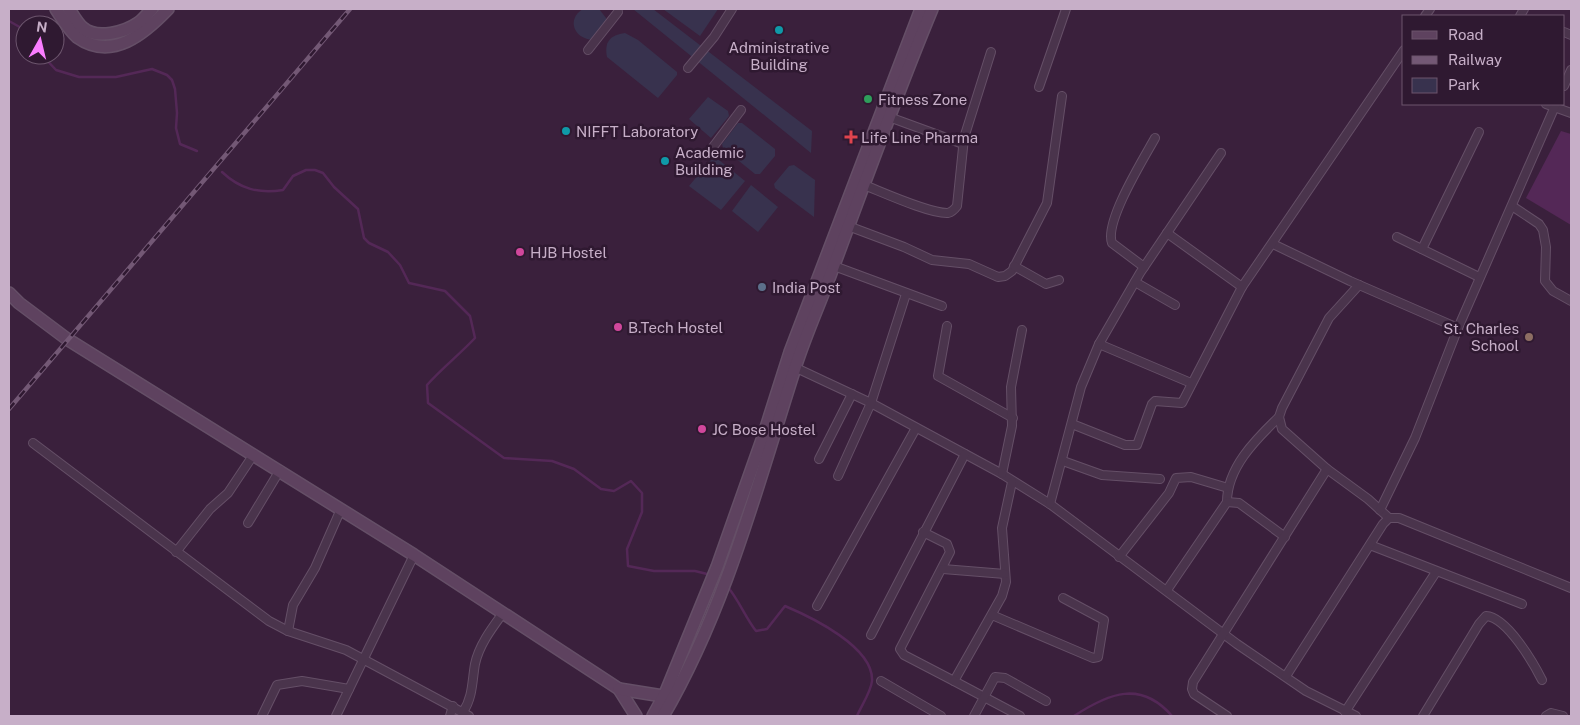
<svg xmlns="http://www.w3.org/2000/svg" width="1580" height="725" font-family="'Public Sans',sans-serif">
  <rect width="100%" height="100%" fill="#3a203c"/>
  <g fill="#38324e">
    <path d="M583 9H599L606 18V25L593 40C574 39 566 19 583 9Z"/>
    <path d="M633 9H653L812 131 811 153Z"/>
    <path d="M663 9H718L700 36Z"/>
    <path d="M625 33 638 40 677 72V75L658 98 607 57C604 42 610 35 625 33Z"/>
    <path d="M708 97 728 111 729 116 711 138 689 119Z"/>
    <path d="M738 123H742L775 149V156L760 174H755L723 148 722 144Z"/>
    <path d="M714 156 745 181 721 210 689 186Z"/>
    <path d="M794 165 815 180 814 217 775 188 774 184 789 166Z"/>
    <path d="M751 185 778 207 758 232 732 211Z"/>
  </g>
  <path fill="#542857" d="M1561 131 1571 134V225L1526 198Z"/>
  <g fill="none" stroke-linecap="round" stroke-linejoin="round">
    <g stroke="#542857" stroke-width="2.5">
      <path d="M9 21 25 30"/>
      <path d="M42 55 56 70 79 77H116L152 69 167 75 172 80 175 89 177 113 176 128 180 144 197 151"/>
      <path d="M222 172C240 189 259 194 283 190L293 176 306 170H315L323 173 334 187 358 209 364 238 369 243 388 252 400 265 409 283 445 291 470 316 475 338C459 355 442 368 427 385L428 403 504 458 552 461 574 469 601 489 614 491 631 481 642 493V512L627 549 628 566 654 571H695L711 575"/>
      <path d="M727 586C739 600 745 617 756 631L767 629 785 606C811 617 874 647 872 681 871 692 861 706 857 716"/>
      <path d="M1074 716C1109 693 1141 680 1172 716"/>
    </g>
    <defs>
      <g id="street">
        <path d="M1425 16 1430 9"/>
        <path d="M1520 16 1524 9"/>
        <path d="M1564 32 1571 35"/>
        <path d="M588 50 618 12"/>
        <path d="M688 68 714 37 732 9"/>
        <path d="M1564 86 1571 70"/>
        <path d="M1039 87 1066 9"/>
        <path d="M1546 104 1571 113"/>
        <path d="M889 117 963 144"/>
        <path d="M713 147 741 110"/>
        <path d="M864 185C882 192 930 214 948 213 952 212 954 210 957 206L964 138 991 52"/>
        <path d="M1512 206 1539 224 1543 230 1546 247 1545 281 1553 291 1571 301"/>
        <path d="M848 226 904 247 932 260 969 264 998 277 1005 276 1012 271 1047 203 1062 96"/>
        <path d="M1167 233 1242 287"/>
        <path d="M1397 237 1479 277"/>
        <path d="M1273 244 1350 281 1458 328"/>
        <path d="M1422 249 1479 132"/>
        <path d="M834 266 942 306"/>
        <path d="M1014 266 1046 284 1059 280"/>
        <path d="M1144 267 1112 243C1104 222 1144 158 1155 138"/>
        <path d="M1135 282 1175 305"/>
        <path d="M1359 285 1329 318 1282 408 1279 417 1282 429 1327 469 1368 499 1389 518"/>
        <path d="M947 326 938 376 1013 418"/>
        <path d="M1099 344 1191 383"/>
        <path d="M792 366 871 403 1002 474 1050 504 1237 644 1306 691 1356 716"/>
        <path d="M1072 424 1125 445H1137L1152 404 1155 401 1182 403 1242 287 1404 50"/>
        <path d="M33 443 269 621 288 631 346 650 469 716"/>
        <path d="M819 459 852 394"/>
        <path d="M1063 461 1102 475 1160 479"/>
        <path d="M1002 474 1012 426 1011 387 1022 330"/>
        <path d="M838 476 871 403 906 294"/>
        <path d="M1227 502C1227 468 1255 440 1279 417"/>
        <path d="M1050 504 1081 387 1099 344 1140 273 1221 153"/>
        <path d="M1380 510 1415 438 1458 328 1556 104"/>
        <path d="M248 523 280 470"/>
        <path d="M923 532 947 544 950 552 900 649 904 655 954 681 1002 596 1006 582 1002 528 1012 482"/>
        <path d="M1370 545 1522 604"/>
        <path d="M176 552 210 509 228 493 254 454"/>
        <path d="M1119 557 1169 493 1176 478 1191 477 1228 488"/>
        <path d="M943 569 1005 574"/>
        <path d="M1167 590 1227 502 1239 503 1285 537"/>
        <path d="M817 606 916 428"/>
        <path d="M992 615 1093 658 1098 657 1104 620 1063 598"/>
        <path d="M288 631 293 605 315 568 341 509"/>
        <path d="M871 635 965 454"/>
        <path d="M1286 676 1383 524 1389 518H1399L1571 588"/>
        <path d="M881 681 941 716"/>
        <path d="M954 681 1020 716"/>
        <path d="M463 712C473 697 472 681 475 664 479 645 492 628 503 613"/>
        <path d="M1345 712 1436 572"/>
        <path d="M262 716 277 685 302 681 349 689"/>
        <path d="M336 716 414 555"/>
        <path d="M450 716 453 706"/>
        <path d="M974 716 995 677 1005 678 1046 701"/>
        <path d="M1227 716 1194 694 1192 689 1193 682 1327 469"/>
        <path d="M1423 716 1479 624 1486 616C1507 617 1534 664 1542 680"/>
        <path d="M1546 716 1551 713 1563 716"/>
      </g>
      <g id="secondary">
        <path d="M56 9C62 18 69 30 77 37 112 62 145 33 168 9"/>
        <path d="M69 9C73 15 77 23 83 28 97 40 125 32 138 23 144 19 148 13 152 9"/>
        <path d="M9 293 19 303 67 339 414 555 619 689 636 716"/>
        <path d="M619 689 669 697"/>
        <path d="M653 716 665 694 717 567 763 437 790 352 921 9"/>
        <path d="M663 716C726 608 757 486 795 368 806 333 822 299 834 265 866 179 897 93 932 9"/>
      </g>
    </defs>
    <use href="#street" stroke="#654f67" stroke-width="10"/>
    <use href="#secondary" stroke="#654f67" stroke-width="14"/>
    <use href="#street" stroke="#4a344c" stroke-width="8"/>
    <use href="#secondary" stroke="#5e425f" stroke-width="11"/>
    <defs>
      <path id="rail" d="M9 409 350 9"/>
    </defs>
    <use href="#rail" stroke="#735875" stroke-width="4.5"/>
    <use href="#rail" stroke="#2f1931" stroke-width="2.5" stroke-dasharray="8" stroke-linecap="butt"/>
  </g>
  <g fill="#0f9aa8" stroke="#2f1931" stroke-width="2">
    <circle cx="779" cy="30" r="5"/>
    <circle cx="566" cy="131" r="5"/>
    <circle cx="665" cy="161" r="5"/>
  </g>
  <circle fill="#2e9e5b" stroke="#2f1931" stroke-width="2" cx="868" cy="99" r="5"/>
  <path fill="#e0444e" stroke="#2f1931" stroke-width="2" d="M848.5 129.5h5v5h5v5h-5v5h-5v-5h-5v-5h5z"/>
  <g fill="#d1479c" stroke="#2f1931" stroke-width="2">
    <circle cx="520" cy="252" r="5"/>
    <circle cx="618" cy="327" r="5"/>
    <circle cx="702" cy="429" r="5"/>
  </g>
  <circle fill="#5c6f8a" stroke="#2f1931" stroke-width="2" cx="762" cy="287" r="5"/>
  <circle fill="#8d6e63" stroke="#2f1931" stroke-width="2" cx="1529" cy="337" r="5"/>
  <g text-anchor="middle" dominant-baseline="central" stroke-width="5" stroke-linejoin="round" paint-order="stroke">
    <g font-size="15" fill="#c7afc8" stroke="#2f1931" text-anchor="start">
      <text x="779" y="47" text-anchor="middle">Administrative<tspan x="779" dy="17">Building</tspan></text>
      <text x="878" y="99">Fitness Zone</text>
      <text x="576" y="131">NIFFT Laboratory</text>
      <text x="861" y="137">Life Line Pharma</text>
      <text x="675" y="152">Academic<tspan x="675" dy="17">Building</tspan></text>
      <text x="530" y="252">HJB Hostel</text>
      <text x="772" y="287">India Post</text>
      <text x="628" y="327">B.Tech Hostel</text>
      <text x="1519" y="328" text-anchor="end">St. Charles<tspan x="1519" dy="17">School</tspan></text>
      <text x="712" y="429">JC Bose Hostel</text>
    </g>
  </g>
  <rect width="1580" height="725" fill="none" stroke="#c7afc8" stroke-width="20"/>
  <rect x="1402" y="15" width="162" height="90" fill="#2f1931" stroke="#6c556d"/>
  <rect x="1412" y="31" width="25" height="8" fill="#5e425f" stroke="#6c556d"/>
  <text x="1448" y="40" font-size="15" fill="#c7afc8">Road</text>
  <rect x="1412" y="56" width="25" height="8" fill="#735875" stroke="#6c556d"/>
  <text x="1448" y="65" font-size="15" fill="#c7afc8">Railway</text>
  <rect x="1412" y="78" width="25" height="15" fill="#38324e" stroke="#6c556d"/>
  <text x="1448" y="90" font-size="15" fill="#c7afc8">Park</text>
  <g transform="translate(40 40) rotate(8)"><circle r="24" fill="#2f1931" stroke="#6c556d"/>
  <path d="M0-4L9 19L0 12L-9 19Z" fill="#fa7dff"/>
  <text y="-8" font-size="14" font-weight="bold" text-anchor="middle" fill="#c7afc8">N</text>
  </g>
</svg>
